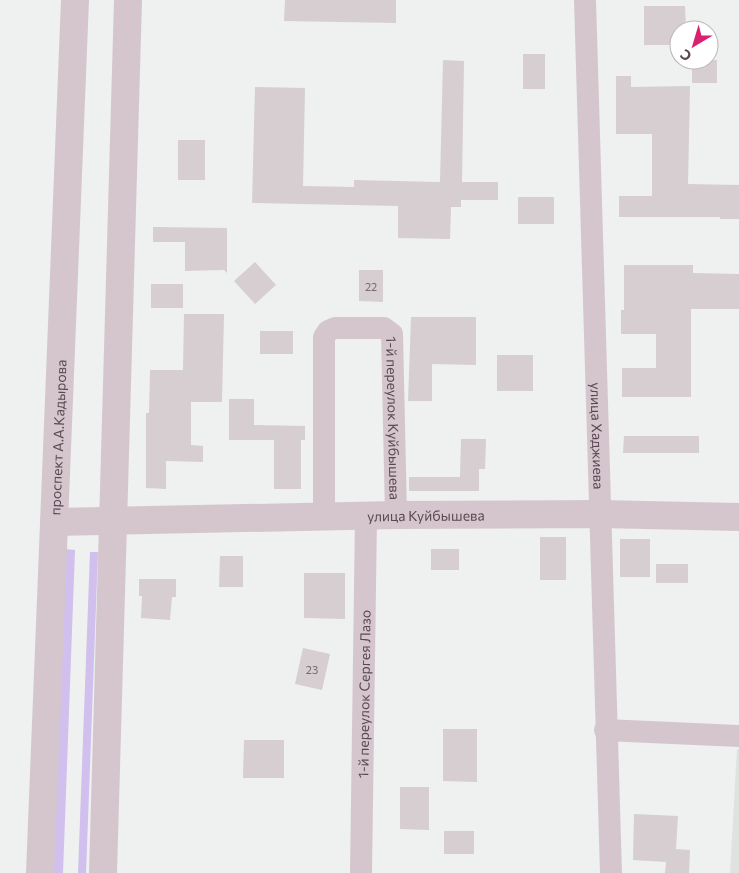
<svg xmlns="http://www.w3.org/2000/svg" width="739" height="873" font-family="Commissioner,sans-serif">
  <rect width="100%" height="100%" fill="#eef1ef"/>
  <path fill="#e0e2e0" d="M737 749H739V873H730Z"/>
  <g fill="#d1bfed">
    <path d="M65 549 75 550 63 873H53Z"/>
    <path d="M90 552H98L86 873H78Z"/>
  </g>
  <g fill="#d6ced1">
    <path d="M285 0H396V23L284 21Z"/>
    <path d="M644 6H685L686 30H679V45H644Z"/>
    <rect x="523" y="54" width="22" height="35"/>
    <path d="M443 60 464 61 462 182H498V200H461V207H451L450 239 398 238V206L252 203 255 87 305 88 303 186 354 187V180L440 182Z"/>
    <rect x="692" y="60" width="25" height="23"/>
    <path d="M616 76H631V87L690 86 688 184 739 185V219H720V217H619V196H652V134H616Z"/>
    <rect x="178" y="140" width="27" height="40"/>
    <rect x="518" y="197" width="36" height="27"/>
    <path d="M153 227 227 228V273L224 270 185 271V242H153Z"/>
    <path d="M255 262 276 285 255 304 234 281Z"/>
    <path d="M624 265H693V273L739 274V309H691V397H622V368H656V334H621V310H624Z"/>
    <path d="M359 270H383V302L359 301Z"/>
    <rect x="151" y="284" width="32" height="24"/>
    <path d="M184 314H224L222 402H191V445L203 446V462L166 461V489L146 488V413H149L150 370H183Z"/>
    <path d="M411 317H476V365L432 364V401H408Z"/>
    <rect x="260" y="331" width="33" height="23"/>
    <rect x="497" y="355" width="36" height="36"/>
    <path d="M229 399H254V425L305 426V440H301V489H274V440H229Z"/>
    <path d="M624 436H699V453H623Z"/>
    <path d="M461 439H486L485 469H479V491H409V477H460Z"/>
    <rect x="540" y="537" width="26" height="43"/>
    <rect x="620" y="539" width="30" height="38"/>
    <rect x="431" y="549" width="28" height="21"/>
    <path d="M220 556H243V587H219Z"/>
    <rect x="656" y="564" width="32" height="19"/>
    <path d="M304 573H345V619L304 618Z"/>
    <path d="M139 579H176V597H172L170 620 141 618 142 596H139Z"/>
    <path d="M303 648 330 654 322 690 295 684Z"/>
    <path d="M443 729H477V782L443 781Z"/>
    <path d="M244 740H284V778H243Z"/>
    <path d="M400 787H429V830L400 829Z"/>
    <path d="M634 814 678 816 676 849 690 850 689 873H665L666 862 633 860Z"/>
    <rect x="444" y="831" width="30" height="23"/>
  </g>
  <g fill="none" stroke-linecap="round" stroke-linejoin="round">
    <g stroke="#d5c6ce" stroke-width="22">
      <path id="s1" d="M585 0 611 873"/>
      <path id="s2" d="M324 517V337L328 331 335 328H384L392 334 396 515"/>
      <path d="M605 730 739 736"/>
      <path id="s3" d="M361 873 366 516"/>
    </g>
    <g stroke="#d5c6ce" stroke-width="28">
      <path id="s4" d="M54 522 396 515 599 514 739 517"/>
      <path id="s5" d="M40 873 75 0"/>
      <path d="M103 873 128 0"/>
    </g>
  </g>
  <g text-anchor="middle" dominant-baseline="central" stroke-width="4.5" stroke-linejoin="round" paint-order="stroke">
    <g font-size="11" fill="#7a6972">
      <text x="371" y="286">22</text>
      <text x="312" y="669">23</text>
    </g>
    <g font-size="14" fill="#5b4752" stroke="#fff">
      <text stroke="none"><textPath href="#s2" startOffset="338">1-й переулок Куйбышева</textPath></text>
      <text stroke="none"><textPath href="#s5" startOffset="436">проспект А.А.Кадырова</textPath></text>
      <text stroke="none"><textPath href="#s1" startOffset="436">улица Хаджиева</textPath></text>
      <text stroke="none"><textPath href="#s4" startOffset="372">улица Куйбышева</textPath></text>
      <text stroke="none"><textPath href="#s3" startOffset="179">1-й переулок Сергея Лазо</textPath></text>
    </g>
  </g>
  <g transform="translate(694 45) rotate(218)"><circle r="24" fill="#ffffff" stroke="#bdb5ba"/>
  <path d="M0-4L9 19L0 12L-9 19Z" fill="#d9216f"/>
  <text y="-8" font-size="14" font-weight="bold" text-anchor="middle" fill="#5b4752">С</text>
  </g>
</svg>
